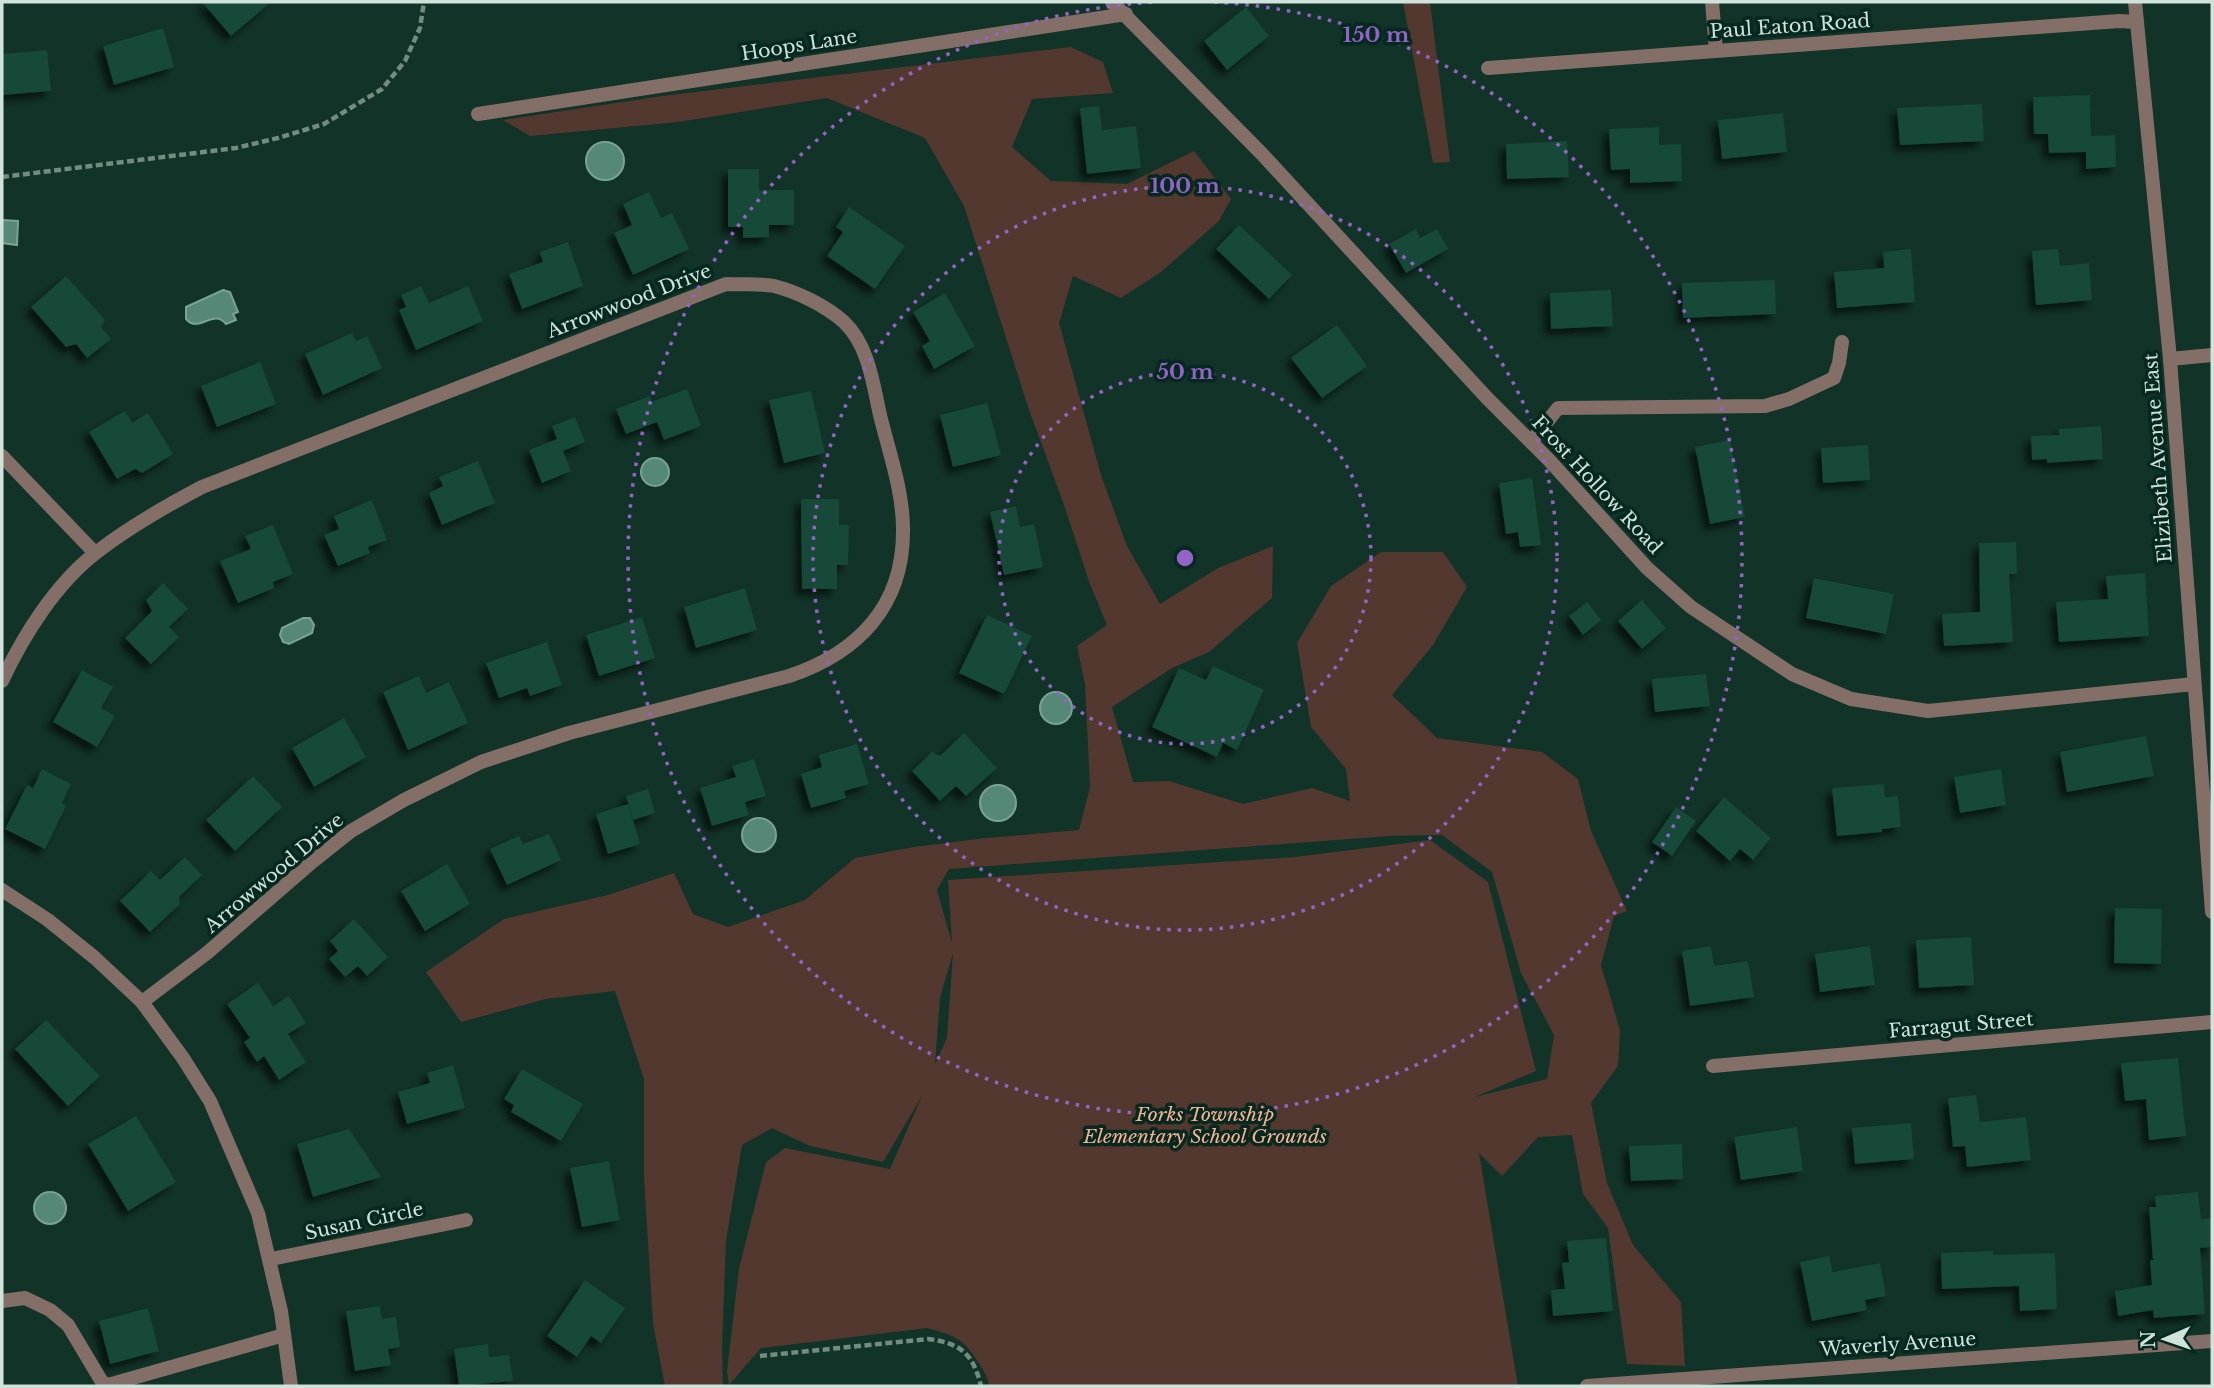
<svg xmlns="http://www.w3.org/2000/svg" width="2214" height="1388" font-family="'Libre Baskerville',serif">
  <defs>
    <filter id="shadow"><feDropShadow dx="-6" dy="6" stdDeviation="3.5" flood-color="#0009"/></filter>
  </defs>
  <rect width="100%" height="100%" fill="#123328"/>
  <g fill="#52382e" fill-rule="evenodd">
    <path d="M1403 2H1430L1450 162 1433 163Z"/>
    <path d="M1071 47 1103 62 1113 93 1032 99 1012 147 1051 181 1127 184 1194 151 1231 199 1219 221 1161 272 1121 298 1073 276 1059 323 1101 475 1127 546 1160 604 1218 568 1273 546 1272 598 1209 652 1172 668 1112 707 1133 782 1169 781 1243 804 1312 788 1350 801 1346 769 1311 727 1297 643 1331 586 1381 552H1443L1467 587 1433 645 1392 695 1437 738 1542 752 1578 779 1591 831 1627 911 1614 916 1601 965 1620 1030 1618 1066 1591 1103 1607 1183 1633 1245 1681 1302 1685 1366 1627 1364 1608 1228 1583 1194 1572 1135 1538 1137 1502 1176 1479 1153 1518 1386H989C988 1378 985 1373 980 1365 964 1339 957 1336 927 1328L761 1348 729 1385 727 1371 739 1268 766 1162 785 1148 890 1169 922 1096 883 1162 810 1146 772 1128 742 1145 726 1241 722 1348 723 1386H665L653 1324 644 1178V1079L615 991 546 999 461 1022 426 972 504 919 608 895 674 873 693 914 728 927 805 900 855 858 914 847 986 838 1079 830 1090 787 1085 684 1077 646 1107 625 1090 584 1064 505 1028 407 964 206 925 138 827 98 678 122 530 136 503 120 662 96ZM1442 835 1492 872 1521 973 1554 1035 1547 1079 1475 1097 1536 1071 1488 882 1430 840 1295 857 948 880 952 943 937 890 949 869 1389 836ZM953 953 947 1038 935 1064 940 998Z"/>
  </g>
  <g fill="#558876" stroke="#7aa394" stroke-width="2">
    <circle cx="605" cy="161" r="19"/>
    <path d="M2 220 18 221 17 245 2 243Z"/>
    <path d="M223 290 230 292 238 312 233 314 236 320 226 324C213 308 199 334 186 319V307Z"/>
    <circle cx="655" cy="472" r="14"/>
    <path d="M303 618H310L314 625 312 633 289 644 283 642 280 635 282 628Z"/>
    <circle cx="1056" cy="708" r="16"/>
    <circle cx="998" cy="803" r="18"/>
    <circle cx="759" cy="835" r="17"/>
    <circle cx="50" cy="1208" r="16"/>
  </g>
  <g fill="#134938" filter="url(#shadow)">
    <path d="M202 2H271L231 36Z"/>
    <path d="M1246 7 1269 36 1227 70 1204 41Z"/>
    <path d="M163 28 174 67 114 85 103 46Z"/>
    <path d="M47 50 51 91 2 95V54Z"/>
    <path d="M2090 95 2091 136 2115 135 2116 167 2086 169V152L2049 153 2048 134H2034L2033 97Z"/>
    <path d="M1982 104 1984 141 1900 145 1897 108Z"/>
    <path d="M1099 106 1102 130 1136 126 1141 168 1087 174 1080 108Z"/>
    <path d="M1783 113 1787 152 1722 159 1718 120Z"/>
    <path d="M1659 127V145L1681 144 1682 181 1630 183V169L1611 170 1609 129Z"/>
    <path d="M1567 141 1569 177 1507 179 1506 144Z"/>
    <path d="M728 169H759V190H794V225H769V237L743 238V227H728Z"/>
    <path d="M649 192 661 218 672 213 689 249 633 275 614 233 632 225 623 204Z"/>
    <path d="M849 207 905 246 875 289 827 256 843 232 836 227Z"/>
    <path d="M1239 225 1292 275 1269 299 1216 249Z"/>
    <path d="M1416 229 1420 238 1437 229 1448 249 1406 273 1389 244Z"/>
    <path d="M568 242 583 286 522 309 509 274 543 262 540 252Z"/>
    <path d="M1911 249 1915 302 1837 308 1834 272 1884 268 1883 252Z"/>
    <path d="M2058 249 2060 266 2089 263 2092 300 2036 305 2032 251Z"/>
    <path d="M66 276 105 320 101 327 111 339 87 358 76 344 66 347 31 307Z"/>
    <path d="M1775 280 1776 314 1683 318 1682 283Z"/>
    <path d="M421 286 429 303 468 286 483 321 416 350 399 310 406 307 401 295Z"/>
    <path d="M1611 290 1613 326 1551 329 1550 293Z"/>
    <path d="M945 293 975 346 934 369 922 346 930 341 913 312Z"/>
    <path d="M1337 325 1367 366 1322 398 1291 358Z"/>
    <path d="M352 333 356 341 367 336 382 368 323 395 305 354Z"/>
    <path d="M260 362 276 404 217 427 201 386Z"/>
    <path d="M687 389 701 426 664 440 657 422 626 434 616 409 650 396 651 402Z"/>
    <path d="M811 391 825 453 784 463 769 400Z"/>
    <path d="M987 403 1001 455 953 467 940 415Z"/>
    <path d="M125 411 132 423 148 413 173 454 142 473 135 469 117 479 89 432Z"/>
    <path d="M575 417 585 442 563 451 571 471 542 483 529 450 557 439 552 426Z"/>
    <path d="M2101 426 2103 459 2047 463V459L2032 460 2031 436 2059 435V429Z"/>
    <path d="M1730 440 1745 517 1710 524 1695 447Z"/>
    <path d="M1868 445 1870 480 1823 483 1821 448Z"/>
    <path d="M478 461 495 503 442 525 429 493 443 486 439 477Z"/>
    <path d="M1532 478 1541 545 1520 547 1518 532 1506 534 1499 483Z"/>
    <path d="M801 499H839V525H849L848 565H837V589H802Z"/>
    <path d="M372 500 387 540 368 547 370 553 338 566 324 535 339 529 334 516Z"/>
    <path d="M1016 506 1020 527 1034 524 1043 567 1004 575 990 512Z"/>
    <path d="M273 525 293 574 273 582 274 588 238 603 220 561 251 549 245 536Z"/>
    <path d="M2016 542 2017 574H2009L2013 642 1944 646 1942 614 1980 612 1979 543Z"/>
    <path d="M2145 573 2149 636 2059 642 2056 602 2108 599 2106 576Z"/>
    <path d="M1814 578 1894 594 1886 634 1806 618Z"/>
    <path d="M163 583 188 609 169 627 179 637 151 664 125 638 152 611 146 600Z"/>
    <path d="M745 588 757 630 696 648 684 607Z"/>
    <path d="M1642 600 1666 628 1642 649 1618 621Z"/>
    <path d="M1587 602 1601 620 1583 635 1569 616Z"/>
    <path d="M987 615 1032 636 1004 694 959 673Z"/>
    <path d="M642 617 655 658 599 676 586 635Z"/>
    <path d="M547 642 562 685 530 696 527 688 499 698 486 663Z"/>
    <path d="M1213 666 1264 690 1237 750 1223 743 1217 757 1152 727 1179 668 1206 680Z"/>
    <path d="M82 670 113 687 101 708 115 716 97 747 53 722Z"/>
    <path d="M1706 674 1710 706 1655 712 1652 679Z"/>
    <path d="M419 676 426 693 449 682 468 723 408 750 383 692Z"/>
    <path d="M344 718 366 757 314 787 292 748Z"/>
    <path d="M964 733 997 768 966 796 956 786 940 801 912 771 932 752 940 756Z"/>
    <path d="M2146 736 2154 776 2067 792 2060 752Z"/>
    <path d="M857 744 869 784 844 791 846 798 811 808 801 774 822 767 819 755Z"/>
    <path d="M754 759 766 796 745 802 749 815 712 826 700 788 736 777 732 766Z"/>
    <path d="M42 769 71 784 62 803 66 806 45 849 5 829 27 785 33 788Z"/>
    <path d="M2001 769 2006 805 1960 813 1954 777Z"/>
    <path d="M253 776 282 807 235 851 206 820Z"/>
    <path d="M1884 784 1885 797 1898 796 1901 827 1882 829V832L1837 836 1832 788Z"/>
    <path d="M648 789 655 813 633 820 626 796Z"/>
    <path d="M1724 797 1771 838 1753 860 1740 849 1730 861 1696 831Z"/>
    <path d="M628 804 640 844 608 854 596 814Z"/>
    <path d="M1676 807 1696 821 1672 856 1652 842Z"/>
    <path d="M549 834 561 860 507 885 490 849 519 836 523 844Z"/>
    <path d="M185 857 202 875 179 897 180 904 150 932 120 901 151 871 160 880Z"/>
    <path d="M447 864 470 904 425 931 401 891Z"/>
    <path d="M2115 908 2162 909 2161 964 2114 963Z"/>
    <path d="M354 919 388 957 367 976 358 966 345 977 329 959 338 951 330 941Z"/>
    <path d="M1971 937 1974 985 1919 988 1916 940Z"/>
    <path d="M1711 946 1714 966 1748 961 1754 997 1690 1006 1682 951Z"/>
    <path d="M1870 946 1875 985 1820 992 1815 954Z"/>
    <path d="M258 983 273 1006 289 996 306 1023 288 1034 306 1062 279 1080 264 1056 257 1062 244 1042 250 1038 227 1004Z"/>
    <path d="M46 1020 100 1076 68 1106 15 1049Z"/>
    <path d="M2178 1058 2186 1136 2149 1140 2146 1099 2125 1101 2121 1063Z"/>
    <path d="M453 1065 465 1108 407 1124 398 1092 430 1083 427 1073Z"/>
    <path d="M522 1069 583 1104 561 1141 511 1112 514 1105 504 1099Z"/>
    <path d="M1976 1095 1980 1122 2026 1117 2031 1160 1967 1167 1965 1146 1953 1147 1948 1098Z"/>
    <path d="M136 1116 176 1182 128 1211 88 1144Z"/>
    <path d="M1911 1123 1914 1159 1855 1164 1852 1128Z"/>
    <path d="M1797 1127 1803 1171 1741 1180 1734 1137Z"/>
    <path d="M349 1129 381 1177 313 1197 297 1144Z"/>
    <path d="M1682 1144 1683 1179 1631 1181 1629 1146Z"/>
    <path d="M609 1161 620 1220 582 1227 570 1168Z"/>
    <path d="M2198 1192 2201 1219 2212 1218V1247L2200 1248 2205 1314 2154 1318 2153 1310 2118 1316 2115 1291 2152 1285 2150 1260H2153L2149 1207H2156L2155 1196Z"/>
    <path d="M1606 1238 1613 1311 1553 1316 1551 1290 1565 1289 1562 1263 1569 1262 1567 1241Z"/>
    <path d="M1993 1251V1255L2055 1253 2057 1309 2020 1311 2019 1286 1942 1289 1941 1253Z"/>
    <path d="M1829 1256 1833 1272 1880 1263 1886 1296 1865 1300 1867 1310 1812 1321 1800 1262Z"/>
    <path d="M585 1280 625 1308 601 1343 591 1336 577 1357 547 1336Z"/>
    <path d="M380 1306 382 1319 396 1317 400 1347 388 1349 391 1365 355 1371 346 1311Z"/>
    <path d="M148 1308 159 1351 110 1364 99 1321Z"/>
    <path d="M488 1344 489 1357 509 1355 513 1381 459 1386 454 1349Z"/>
  </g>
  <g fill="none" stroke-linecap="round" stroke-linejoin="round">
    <g stroke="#728c82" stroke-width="4.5" stroke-dasharray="7 3.5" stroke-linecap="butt">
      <path d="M2 177 236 148 278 138 324 124 382 89 405 61 420 28 424 2"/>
      <path d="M760 1356 928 1339C961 1343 973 1354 981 1386"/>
    </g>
    <g stroke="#836f67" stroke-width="14">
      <path d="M1531 442 1558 408 1765 406 1789 399 1834 378 1839 363 1842 342"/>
      <path d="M2 1301 25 1298 50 1310 68 1325 102 1382 108 1385 284 1335"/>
    </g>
    <g stroke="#836f67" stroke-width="14">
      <path d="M1112 2 1262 154 1487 398 1549 460 1647 568 1691 607 1792 674 1851 699 1928 711 2194 684"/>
      <path d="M1712 2 1716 50"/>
      <path d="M2135 2 2170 359 2212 912"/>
      <path d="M1488 68 2119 21 2137 22"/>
      <path d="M478 114 1126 14"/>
      <path d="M2170 359 2212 355"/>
      <path d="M2 456 95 553"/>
      <path d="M2 681C23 636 56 583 97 552 129 527 166 506 202 487L726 284C741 285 759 283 774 286 798 292 826 306 844 322 869 346 873 384 880 415 889 452 903 491 903 529 904 606 858 653 789 676L569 733 481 762 404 800 351 831 312 862 207 953 142 1002"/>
      <path d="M2 890 48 920 95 958 142 1002 183 1058 210 1101 258 1213 281 1311 291 1386"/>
      <path d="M1713 1066 2212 1022"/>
      <path d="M271 1259 466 1220"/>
      <path d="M1587 1386 2212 1341"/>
    </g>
  </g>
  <g fill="none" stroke="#9463c7" stroke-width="3.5" stroke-dasharray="3.5 7">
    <circle cx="1185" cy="558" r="186"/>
    <circle cx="1185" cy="558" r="372"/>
    <path d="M1214 2A557 557 0 1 1 1156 2"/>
  </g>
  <g text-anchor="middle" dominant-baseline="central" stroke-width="7" stroke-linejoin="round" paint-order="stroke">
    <g font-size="19" fill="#d0e3db" stroke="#06291f">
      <text transform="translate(1790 26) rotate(-4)">Paul Eaton Road</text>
      <text transform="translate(799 45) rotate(-9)">Hoops Lane</text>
      <text transform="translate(629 301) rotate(-21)">Arrowwood Drive</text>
      <text transform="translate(2158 458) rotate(-94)">Elizibeth Avenue East</text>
      <text transform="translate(1597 485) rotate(47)">Frost Hollow Road</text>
      <text transform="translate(274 873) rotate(-40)">Arrowwood Drive</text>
      <text transform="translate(1961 1025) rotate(-5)">Farragut Street</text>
      <text transform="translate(364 1221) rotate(-12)">Susan Circle</text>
      <text transform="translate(1898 1344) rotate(-4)">Waverly Avenue</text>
    </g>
    <g font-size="19" font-style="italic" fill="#f9b195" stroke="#06291f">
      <text x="1205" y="1114">Forks Township<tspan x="1205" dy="22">Elementary School Grounds</tspan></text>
    </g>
  </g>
  <circle cx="1185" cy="558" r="10" fill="#9463c7" stroke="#06291f" stroke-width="3.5"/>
  <g font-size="21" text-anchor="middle" font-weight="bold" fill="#9463c7" stroke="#06291f" stroke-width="7" stroke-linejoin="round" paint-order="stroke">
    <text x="1376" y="42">150 m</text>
    <text x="1185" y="193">100 m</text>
    <text x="1185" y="379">50 m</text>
  </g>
  <rect width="2214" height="1388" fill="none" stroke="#d0e3db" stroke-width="7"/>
  <g transform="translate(2165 1339) rotate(268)" stroke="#06291f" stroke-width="5" paint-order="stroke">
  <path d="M0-5L12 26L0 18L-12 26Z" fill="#d0e3db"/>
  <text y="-10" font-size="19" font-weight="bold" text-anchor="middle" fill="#d0e3db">N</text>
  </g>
</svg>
